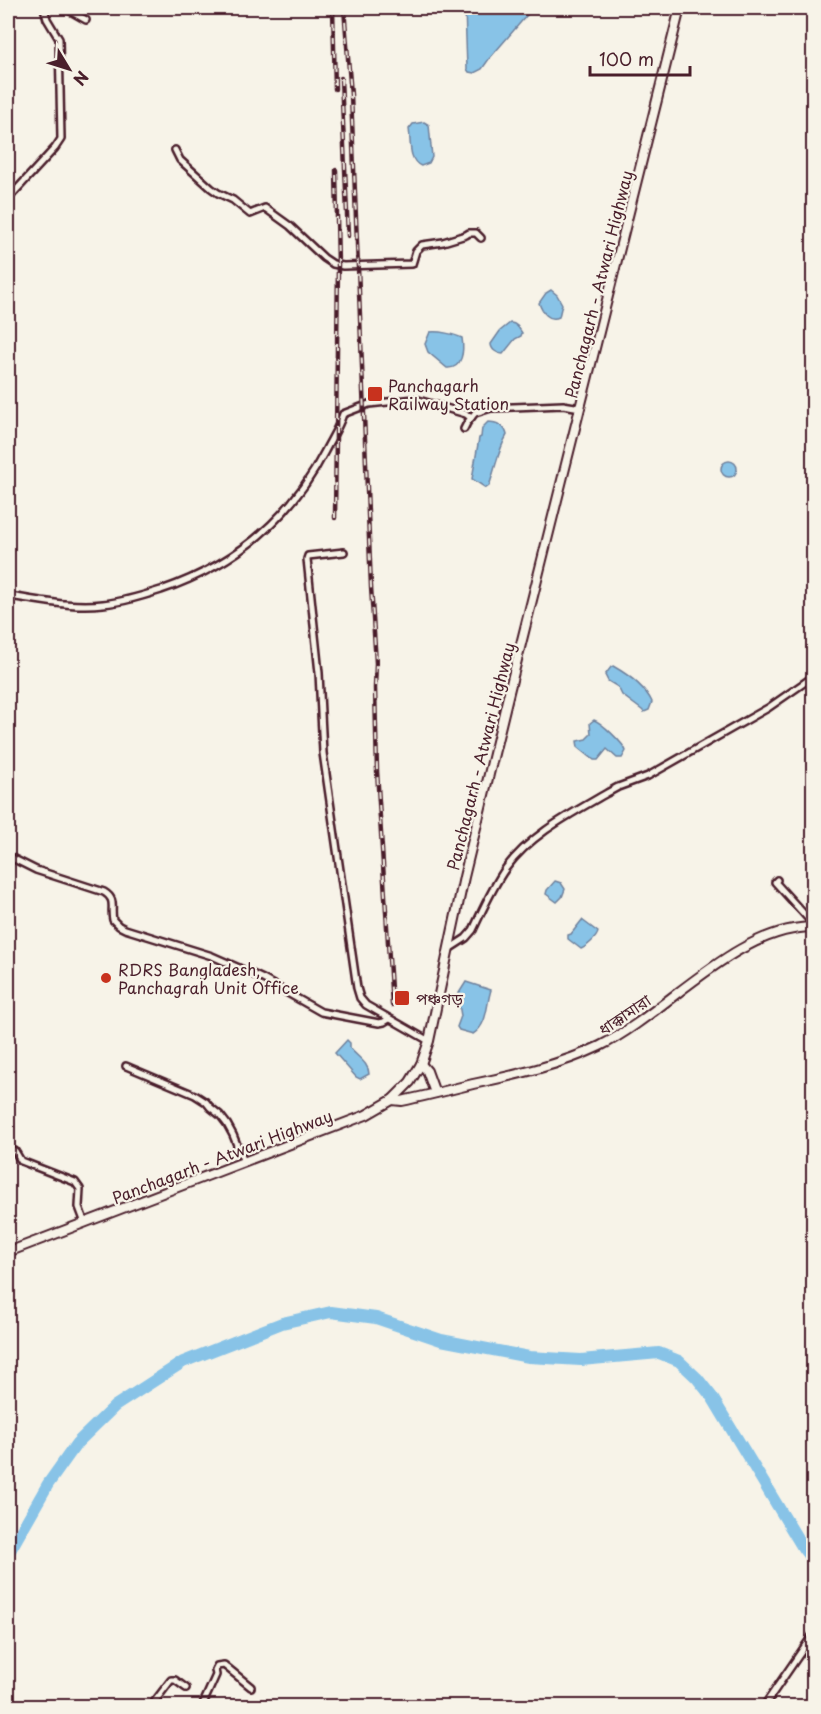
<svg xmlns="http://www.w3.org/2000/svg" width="821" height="1714" font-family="'Playpen Sans','Noto Sans Bengali',sans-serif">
  <rect width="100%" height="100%" fill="#f7f3e8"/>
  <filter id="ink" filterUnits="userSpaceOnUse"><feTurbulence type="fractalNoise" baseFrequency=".0167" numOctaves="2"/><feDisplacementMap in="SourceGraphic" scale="12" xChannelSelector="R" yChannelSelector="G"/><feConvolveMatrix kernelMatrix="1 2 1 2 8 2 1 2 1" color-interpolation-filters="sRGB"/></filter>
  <g filter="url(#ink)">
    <g fill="#88c3e7" stroke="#6f819c" stroke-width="1.5">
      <path d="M465 8H533L489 59 482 69 474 73 469 72 467 69Z"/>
      <path d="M424 122 429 125 432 157 429 163 421 166C408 161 411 141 409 129L413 124Z"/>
      <path d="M551 290 557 295 562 304 559 317C549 322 542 312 539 303L546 293Z"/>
      <path d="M510 323C516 323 519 328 522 333L521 336 515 339 503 354C498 354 491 350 491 344L500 331Z"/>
      <path d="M430 332C439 331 454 334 462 338 464 350 463 369 447 368L428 352 425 344Z"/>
      <path d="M488 422C497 422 505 426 507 435 498 450 495 470 489 486L486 488 472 479 479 438 481 437 482 428Z"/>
      <circle cx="729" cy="469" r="8"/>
      <path d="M613 666C627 674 645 687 652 702L649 710 644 712 642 710 622 695 618 687 608 681 605 675 611 667Z"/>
      <path d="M594 720C601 722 624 744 626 751L622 758H617L607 749 598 760H594L578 747 577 741 586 739 591 734 590 723Z"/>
      <path d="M555 881 561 883 565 889 562 897 557 902 546 894 547 890Z"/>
      <path d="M582 920 598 932C597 938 586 947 581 949L568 939V935L571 934Z"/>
      <path d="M466 982 491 990C486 1005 488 1025 473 1034L459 1030 457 1027 461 1016 458 998 459 993Z"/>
      <path d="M347 1040 350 1043V1048C357 1057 369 1063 369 1074L360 1079 356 1077 335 1053Z"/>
    </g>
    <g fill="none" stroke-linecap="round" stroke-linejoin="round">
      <path stroke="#88c3e7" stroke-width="12" d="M8 1554 48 1484 77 1443 115 1406 183 1362 282 1323 331 1312 376 1318 441 1340 529 1357 581 1360 659 1353 679 1361 697 1378 712 1397 803 1548 814 1562"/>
      <defs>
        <g id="street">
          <path d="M65 8 86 20"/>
          <path d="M175 150 180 160 211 188 218 193 233 200 250 214 265 208 290 226 324 258 333 264 343 266 412 264 416 251 422 245 443 242 466 235 469 233H476L481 238"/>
          <path d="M8 199 55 148 61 139 59 39 47 19 44 8"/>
          <path d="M464 429 467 423 475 413 491 408 563 405 581 408"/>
          <path d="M344 552 308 556 307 559 319 673 323 753 357 988 360 998 366 1005 429 1041"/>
          <path d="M8 596C39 600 72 608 103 604 123 602 142 596 161 590 234 565 290 520 325 451 331 439 339 427 343 414L369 404 415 399 466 414 471 418"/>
          <path d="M8 856 36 870 104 892C117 900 110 907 113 920L119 926 125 929 212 956 237 967 263 979 321 1012 379 1023 384 1022 389 1019"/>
          <path d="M777 880 775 882 814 925"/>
          <path d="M449 949 466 938 473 930C483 909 493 886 506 868 531 834 571 814 607 793L618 787 648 776 768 708 814 676"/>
          <path d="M126 1066 195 1095 206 1102 210 1107 220 1115 227 1124 233 1135 244 1162"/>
          <path d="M8 1148 15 1151 21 1161 75 1182 80 1189 79 1207 85 1223"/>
          <path d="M156 1706 152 1705 171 1680H175L186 1688"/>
          <path d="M202 1706 216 1675 215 1670 217 1666 224 1665 251 1687"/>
          <path d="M764 1706 814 1633"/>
        </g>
        <g id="secondary">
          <path d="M421 1064 427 1071 435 1093"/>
          <path d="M392 1100 402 1101C425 1096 449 1090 473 1084 516 1075 560 1065 600 1046 667 1013 735 927 814 927"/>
          <path d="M8 1252 366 1115 392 1100 410 1082 421 1064 429 1041 464 877 509 692 680 8"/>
        </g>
      </defs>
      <use href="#street" stroke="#4a1f2b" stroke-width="10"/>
      <use href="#secondary" stroke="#4a1f2b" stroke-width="12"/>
      <use href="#street" stroke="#f7f3e8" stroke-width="5"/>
      <use href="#secondary" stroke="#f7f3e8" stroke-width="8"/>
      <defs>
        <g id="rail">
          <path d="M333 8 335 89"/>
          <path d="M344 8 351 95 371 587 376 663 375 688 377 771 392 1005"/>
          <path d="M341 78 348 236"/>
          <path d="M335 518 338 265 336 170"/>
        </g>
      </defs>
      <use href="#rail" stroke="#4a1f2b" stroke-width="4.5"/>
      <use href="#rail" stroke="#f7f3e8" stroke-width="2" stroke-dasharray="7" stroke-linecap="butt"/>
    </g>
  </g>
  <g fill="#c8321e" stroke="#f7f3e8" stroke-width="2">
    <rect x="367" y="386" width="16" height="16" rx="3"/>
    <circle cx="106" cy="978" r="6"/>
    <rect x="394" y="990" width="16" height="16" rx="3"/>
  </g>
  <g text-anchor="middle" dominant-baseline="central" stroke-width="4.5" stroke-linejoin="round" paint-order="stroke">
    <g font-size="16" fill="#4a1f2b" stroke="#f7f3e8">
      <text transform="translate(598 284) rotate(-76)">Panchagarh - Atwari Highway</text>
      <text transform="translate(480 756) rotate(-76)">Panchagarh - Atwari Highway</text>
      <text transform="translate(624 1014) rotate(-34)">ধাক্কামারা</text>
      <text transform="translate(222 1156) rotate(-21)">Panchagarh - Atwari Highway</text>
    </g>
    <g font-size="16" fill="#4a1f2b" stroke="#f7f3e8" text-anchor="start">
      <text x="388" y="385">Panchagarh<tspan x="388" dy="18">Railway Station</tspan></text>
      <text x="118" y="969">RDRS Bangladesh,<tspan x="118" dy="18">Panchagrah Unit Office</tspan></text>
      <text x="416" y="998">পঞ্চগড়</text>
    </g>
  </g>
  <rect width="821" height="1714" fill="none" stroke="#f7f3e8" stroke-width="30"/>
  <rect x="15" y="15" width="791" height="1684" fill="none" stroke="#4a1f2b" stroke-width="2" filter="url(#ink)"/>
  <g transform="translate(69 69) rotate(128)" stroke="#f7f3e8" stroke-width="4.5" paint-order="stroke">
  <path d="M0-4.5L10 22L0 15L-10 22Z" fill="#4a1f2b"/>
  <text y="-9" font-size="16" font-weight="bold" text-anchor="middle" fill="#4a1f2b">N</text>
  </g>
  <path d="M590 66v9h100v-9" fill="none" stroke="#4a1f2b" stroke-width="3"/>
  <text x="599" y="66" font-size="18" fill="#4a1f2b" stroke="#f7f3e8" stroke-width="4.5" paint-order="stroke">100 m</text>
</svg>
